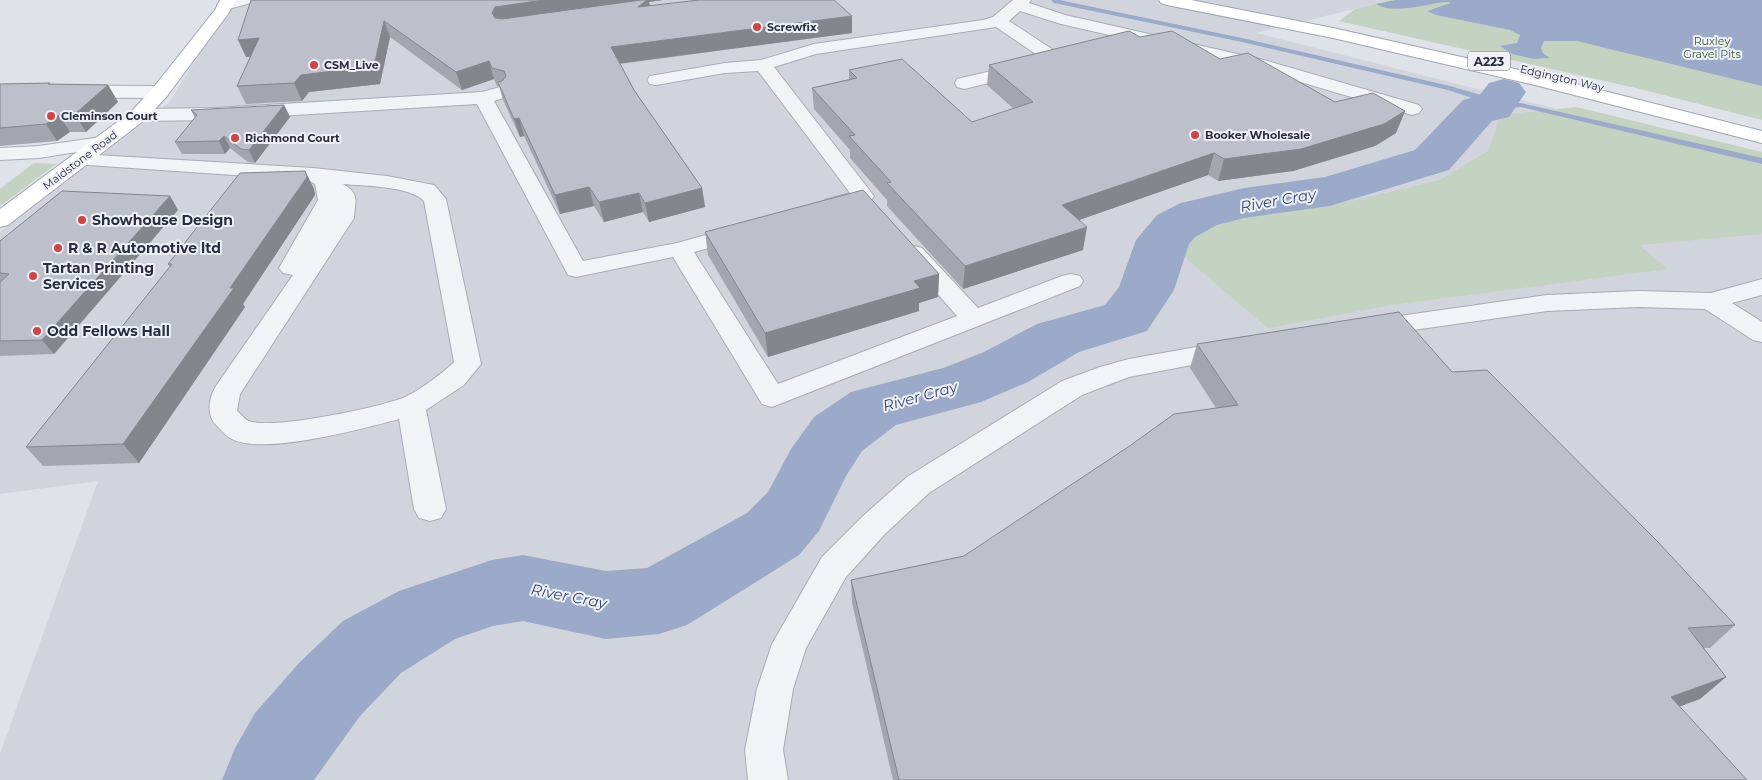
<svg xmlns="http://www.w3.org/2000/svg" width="1762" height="780" font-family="Montserrat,sans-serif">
  <rect width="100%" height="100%" fill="#dfe2e8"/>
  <path fill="#d1d4dd" d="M233 0H1391L1256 33 1699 145 1762 165V780H0V754L98 481 0 494V232L168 104Z"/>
  <g fill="#c3d2c1">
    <path d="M1391 0H1762V120L1636 88 1339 21 1355 9Z"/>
    <path d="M1576 107 1762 152V234L1639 245 1668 269 1392 305 1268 328 1176 250 1196 227 1232 215 1326 207 1440 180 1488 151 1501 115Z"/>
    <path d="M34 163 56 164 0 206V189Z"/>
  </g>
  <path fill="#9baac8" d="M1396 0H1762V86L1577 41H1544L1541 48 1543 53 1550 58 1534 59 1512 54 1500 46 1517 43 1520 35 1510 30 1436 15 1427 11 1451 3 1449 2C1429 2 1395 16 1376 4Z"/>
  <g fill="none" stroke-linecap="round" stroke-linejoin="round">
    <path fill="#9baac8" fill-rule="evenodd" d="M1051 0H1059L1242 38 1450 86 1481 95 1495 105 1521 103 1762 158V164L1521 107 1493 110 1475 99 1448 90 1242 42 1054 3Z"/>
    <path fill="#9baac8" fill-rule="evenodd" d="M1504 79 1519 83 1526 92 1509 117 1492 121 1449 170 1330 206 1244 218 1217 225 1195 237 1189 244 1174 290 1147 331 1079 352 1028 382 981 402 896 425 862 451 846 476 819 531 799 555 687 625 659 634 606 639 523 621 493 626 455 639 401 673 360 716 314 780H222L235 748 255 713 300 662 343 621 399 591 492 560 523 555 606 571 647 568 747 513 768 492 791 449 814 417 851 392 943 368 984 352 1037 324 1105 305 1119 287 1136 240 1157 215 1181 203 1244 188 1325 177 1415 150 1463 100 1479 96 1489 83Z"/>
    <defs>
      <g id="minor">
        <path d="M226 0H253L251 3 225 10 219 8 217 5 219 2Z"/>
        <path d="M1013 0H1031L1029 3 1065 15 1264 60 1419 105 1422 109 1419 113 1412 115 1253 68 1061 24 1020 11 1009 21 1064 57 1067 61 1064 65 964 89 957 87 955 83 957 79 1043 59 996 27 816 54 774 67 874 196 871 201 833 212 825 210 822 205 825 200 850 193 758 71 725 73 656 85 650 84 647 80 650 76 656 75 725 63 761 60 814 44 983 20 993 17Z"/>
        <path d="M0 85 160 86 167 88 169 92 167 96 160 98 0 97Z"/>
        <path d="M500 87 507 89 509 93 507 97 494 101 583 261 677 243 742 225 750 227 753 232 750 237 694 252 778 384 957 316 906 258 902 253 906 248 914 246 922 248 978 308 1062 276 1071 274 1080 276 1083 281 1080 286 772 407 762 404 673 257 576 277 568 275 477 104 215 120 139 121 132 119 129 115 132 111 139 109 215 108 482 92Z"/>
        <path d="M101 137 108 139 111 143 108 147 39 158 0 160V148L39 146Z"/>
        <path d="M80 154 313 168 387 176 434 185 446 199 481 364 464 385 426 410 446 509 441 518 430 521 419 518 414 509 399 419C365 428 260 457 230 438 225 435 220 429 216 425 206 414 209 398 216 386L293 275 283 273 279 268 318 200 315 184 308 180 73 164 70 160 73 156ZM343 184C364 186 410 186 424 201L454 362C443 373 415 394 400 399 374 408 273 430 249 421 245 420 241 414 237 411L240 394 354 218C355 200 360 194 343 184Z"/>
        <path d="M1762 279V295L1732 303 1762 322V342L1753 340 1705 309 1638 307 1547 311 1371 336 1362 334 1358 328 1362 322 1371 320 1547 295 1638 291 1711 293Z"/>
        <path d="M1230 341 1239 344 1243 350 1239 356 1129 377 1082 395 929 493 885 534 846 577 806 648 793 689 783 750 788 780H748L745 750 757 689 772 644 822 557 863 516 907 477 1062 381 1100 367 1129 359Z"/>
      </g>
      <g id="major">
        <path d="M220 0H236L228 14 167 96 146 119 8 225 0 227V209L132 111 153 88 215 10Z"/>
        <path d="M1159 0H1191L1333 28 1541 75 1762 131V143L1539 86 1333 38 1167 5 1161 3Z"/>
      </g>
    </defs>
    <use href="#minor" stroke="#a8acb6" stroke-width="2"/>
    <use href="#major" stroke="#9fa4b4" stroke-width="2"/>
    <use href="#minor" fill="#f2f3f7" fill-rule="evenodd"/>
    <use href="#major" fill="#fff" fill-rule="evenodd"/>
  </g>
  <g fill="#a3a5af">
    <path d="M251 0H663L649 2 650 6 852 33 620 64 634 90 702 188 705 207 649 222 643 212 604 222 594 206 560 214 524 136 520 137 503 100 499 86H497L494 79 462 90 390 37 380 84 309 92 302 101 246 104 237 86 250 57H246Z"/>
    <path d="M1140 37 1220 59 1335 102 1405 111 1396 133 1375 146 1293 171 1218 181 1208 175 1079 220 1083 250 963 289 887 206V200L850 158V150L814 109 812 88 849 79V70L972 122 1014 109 987 85 989 65Z"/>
    <path d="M0 84 108 85 118 102 86 132H70L57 141 0 146Z"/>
    <path d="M284 105 290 117 255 163 248 162 230 148 225 154H182L175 142 195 118 191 110Z"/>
    <path d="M305 171 314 189 315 195 243 304 245 307 139 463 43 466 26 447 170 267 168 264Z"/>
    <path d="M170 196 178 210 54 354 0 356V241Z"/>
    <path d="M705 232 939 274 938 297 919 303V311L768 357 708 255Z"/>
    <path d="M1197 344 1452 372 1735 625 1710 648H1704L1726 677 1700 699 1679 706 1747 780H893L852 603 851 580 964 556 1216 408 1190 368Z"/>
  </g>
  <g fill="#84868e">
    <path d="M544 0H663L649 2 652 15 496 30 492 13 495 7Z"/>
    <path d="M852 16V33L615 64 611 47Z"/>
    <path d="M384 21 390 37 380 84 309 92 302 101 294 83 301 75Z"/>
    <path d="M259 38 266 55 246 57 238 40Z"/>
    <path d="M489 61 494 79 462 90 456 72Z"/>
    <path d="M108 85 118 102 86 132 75 114Z"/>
    <path d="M284 105 290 117 255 163 249 150Z"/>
    <path d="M1405 111 1396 133 1375 146 1293 171 1218 181 1224 159Z"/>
    <path d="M59 115 70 132 57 141 46 124Z"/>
    <path d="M519 118 524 136 520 137 514 119Z"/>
    <path d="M224 136 230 148 225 154 219 141Z"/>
    <path d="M1214 153 1208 175 1059 227 1062 205Z"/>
    <path d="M305 171 314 189 315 195 243 304 245 307 139 463 123 444 230 288Z"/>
    <path d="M589 187 594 206 560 214 555 195Z"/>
    <path d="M702 188 705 207 649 222 645 203Z"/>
    <path d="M639 193 643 212 604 222 599 202Z"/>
    <path d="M170 196 178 210 54 354 42 340Z"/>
    <path d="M1087 227 1083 250 963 289 965 266Z"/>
    <path d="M939 274 938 297 919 303V311L768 357 765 333 914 281Z"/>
    <path d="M1726 677 1700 699 1646 719 1671 697Z"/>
  </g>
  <g fill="#bdc0cb" stroke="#84868e">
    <path d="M251 0H544L495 7 492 13 495 18 502 19 641 0H647L638 7 699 0H834L852 16 611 47 634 90 702 188 645 203 639 193 599 202 589 187 555 195 519 118 514 119 498 82 502 81 506 76 504 71 492 68 489 61 456 72 384 21 374 66 301 75 294 83 237 86 259 38 238 40Z"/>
    <path d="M1129 31 1140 37 1172 31 1220 59 1248 53 1335 102 1373 93 1405 111 1384 124 1301 149 1224 159 1214 153 1062 205 1087 227 965 266 887 183 891 182 849 136 855 135 812 88 857 78 849 70 902 59 972 122 1033 102 989 65Z"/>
    <path d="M50 83 48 84 108 85 75 114 59 115 46 124 0 128V84Z"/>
    <path d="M284 105 249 150 241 149 224 136 219 141 175 142 197 115 191 110Z"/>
    <path d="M305 171 307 177 230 288H234L123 444 26 447 172 264H168L240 173Z"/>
    <path d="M863 190 939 274 914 281 920 288 765 333 705 232Z"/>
    <path d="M62 191 170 196 42 340 0 341V282L9 274 0 273V241Z"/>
    <path d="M1399 312 1452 372 1487 370 1658 542 1735 625 1688 628 1726 677 1671 697 1747 780H899L851 580 964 556 1131 445 1174 414 1238 405 1197 344Z"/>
  </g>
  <g fill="#cd4547" stroke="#eff1f6" stroke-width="2">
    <circle cx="757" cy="27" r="5"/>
    <circle cx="314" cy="65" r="5"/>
    <circle cx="51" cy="116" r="5"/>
    <circle cx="1195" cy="135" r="5"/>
    <circle cx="235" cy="138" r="5"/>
    <circle cx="82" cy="220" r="5"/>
    <circle cx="58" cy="248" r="5"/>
    <circle cx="33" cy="276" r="5"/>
    <circle cx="37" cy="331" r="5"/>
  </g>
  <g text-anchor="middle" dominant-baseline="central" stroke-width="4" stroke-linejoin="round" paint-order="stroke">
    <g font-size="11" font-weight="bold" fill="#282e40" stroke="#eff1f6" text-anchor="start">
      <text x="767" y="27">Screwfix</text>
      <text x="324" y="65">CSM_Live</text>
      <text x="61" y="116">Cleminson Court</text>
      <text x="1205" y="135">Booker Wholesale</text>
      <text x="245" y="138">Richmond Court</text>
    </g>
    <g font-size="11" fill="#385b36" stroke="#eff1f6">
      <text x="1712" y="41">Ruxley<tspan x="1712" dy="13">Gravel Pits</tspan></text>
    </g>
    <g font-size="11" fill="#282e40" stroke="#eff1f6">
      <text transform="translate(1562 78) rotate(13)">Edgington Way</text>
      <text transform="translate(80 160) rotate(-37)">Maidstone Road</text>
    </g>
    <rect fill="#eff1f6" stroke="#646877" stroke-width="1" x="1468" y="51.5" width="42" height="19" rx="4"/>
    <g font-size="12" font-weight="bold" fill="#282e40">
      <text x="1489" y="61">A223</text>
    </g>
    <g font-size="14" font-weight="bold" fill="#282e40" stroke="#eff1f6" text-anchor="start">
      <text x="92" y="220">Showhouse Design</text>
      <text x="68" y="248">R &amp; R Automotive ltd</text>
      <text x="43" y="268">Tartan Printing<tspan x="43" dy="16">Services</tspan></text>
      <text x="47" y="331">Odd Fellows Hall</text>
    </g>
    <g font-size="15" font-style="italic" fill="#334673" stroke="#eff1f6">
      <text transform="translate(1278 200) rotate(-10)">River Cray</text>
      <text transform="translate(920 396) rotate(-15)">River Cray</text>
      <text transform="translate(569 596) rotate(11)">River Cray</text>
    </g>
  </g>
</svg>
